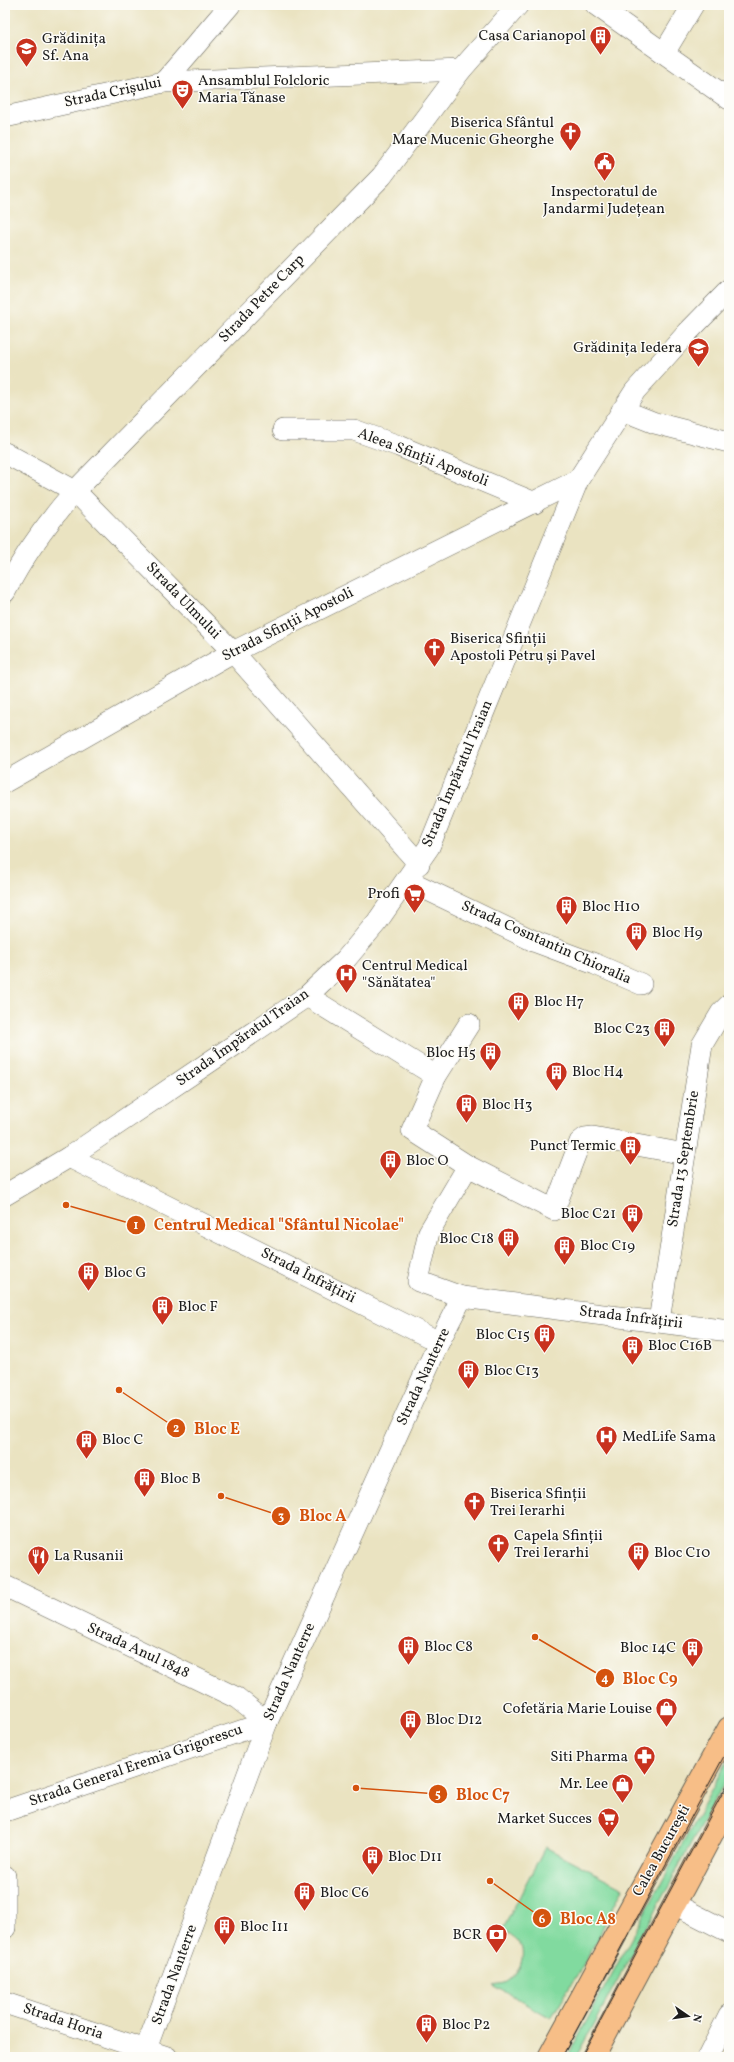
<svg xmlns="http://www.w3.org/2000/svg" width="734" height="2062" font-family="Vollkorn,serif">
  <rect width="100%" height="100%" fill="#fdfcf7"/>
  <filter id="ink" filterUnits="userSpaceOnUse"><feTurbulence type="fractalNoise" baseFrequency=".025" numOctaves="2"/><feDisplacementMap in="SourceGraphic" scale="8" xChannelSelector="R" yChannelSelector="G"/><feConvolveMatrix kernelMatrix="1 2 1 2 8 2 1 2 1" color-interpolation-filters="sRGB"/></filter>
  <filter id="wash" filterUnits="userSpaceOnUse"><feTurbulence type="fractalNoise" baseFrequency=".012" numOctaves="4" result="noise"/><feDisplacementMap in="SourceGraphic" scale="16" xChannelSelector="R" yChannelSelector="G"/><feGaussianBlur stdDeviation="0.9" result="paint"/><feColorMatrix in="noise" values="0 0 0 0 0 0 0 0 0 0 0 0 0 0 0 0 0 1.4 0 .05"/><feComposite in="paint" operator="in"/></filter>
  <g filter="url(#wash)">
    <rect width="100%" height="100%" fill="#eae3c1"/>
    <g fill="#81da9f" stroke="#4e7b5e">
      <path d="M729 1758V1774L576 2057H567Z"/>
      <path d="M545 1847 623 1888 588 1957 551 2018 493 1985C497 1984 502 1984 505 1983 518 1977 527 1956 520 1944 517 1938 509 1934 503 1929Z"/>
    </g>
  </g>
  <g filter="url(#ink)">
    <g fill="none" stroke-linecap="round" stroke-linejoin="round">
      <defs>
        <g id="minor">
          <path d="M596 5 729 99"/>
          <path d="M664 53 693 5"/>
          <path d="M164 82 230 5"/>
          <path d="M5 117 164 82 461 70"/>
          <path d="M622 410 655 423 729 442"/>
          <path d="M283 430H354L399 446 535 503"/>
          <path d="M5 453 75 491 233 652 419 864"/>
          <path d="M5 592C24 554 47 523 75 491L382 176 461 70 518 5"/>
          <path d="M5 782 233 652 578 480"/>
          <path d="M407 880 536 942 595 964 641 984"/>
          <path d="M307 996 436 1076"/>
          <path d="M469 1024 436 1076 412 1130 468 1166 554 1210 580 1142 585 1138 593 1137 685 1154"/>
          <path d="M69 1157 439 1342"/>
          <path d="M468 1166 429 1232 418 1281 462 1297 729 1331"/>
          <path d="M5 1195 69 1157 307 996 346 959 377 922 429 847 578 480 635 391 688 332 729 290"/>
          <path d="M659 1321 702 1045 721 1013 729 1005"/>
          <path d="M5 1586 237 1698 267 1722"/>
          <path d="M5 1811 267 1722"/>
          <path d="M5 1876V1928"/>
          <path d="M674 1904 729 1932"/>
          <path d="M5 2003 167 2057"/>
          <path d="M143 2057 267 1722 439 1342 462 1297"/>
          <path d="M708 2057 729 2015"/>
        </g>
        <g id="major">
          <path d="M549 2057 729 1728"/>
          <path d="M593 2057 729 1802"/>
        </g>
      </defs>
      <use href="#minor" stroke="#646256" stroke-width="22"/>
      <use href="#major" stroke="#646256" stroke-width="24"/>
      <use href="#minor" stroke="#fff" stroke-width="21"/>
      <use href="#major" stroke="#f7be87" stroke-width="22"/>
      <g stroke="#1c1c1c" stroke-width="1">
        <path d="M562 2057 729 1747"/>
        <path d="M581 2057 729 1781"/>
      </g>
    </g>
  </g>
  <defs>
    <symbol id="building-pin" viewBox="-11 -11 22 30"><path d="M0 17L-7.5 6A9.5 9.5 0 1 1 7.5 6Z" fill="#c8321e" stroke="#fdfcf7"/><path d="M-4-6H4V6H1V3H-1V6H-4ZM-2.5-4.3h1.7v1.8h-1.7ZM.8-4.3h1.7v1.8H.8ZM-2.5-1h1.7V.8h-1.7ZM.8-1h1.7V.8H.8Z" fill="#fff"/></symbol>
    <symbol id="school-pin" viewBox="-11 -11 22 30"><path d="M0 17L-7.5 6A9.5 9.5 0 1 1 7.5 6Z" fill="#c8321e" stroke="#fdfcf7"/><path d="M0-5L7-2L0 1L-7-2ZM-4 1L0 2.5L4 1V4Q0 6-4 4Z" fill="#fff"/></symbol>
    <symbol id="theatre-pin" viewBox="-11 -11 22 30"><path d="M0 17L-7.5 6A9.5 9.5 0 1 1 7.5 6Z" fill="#c8321e" stroke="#fdfcf7"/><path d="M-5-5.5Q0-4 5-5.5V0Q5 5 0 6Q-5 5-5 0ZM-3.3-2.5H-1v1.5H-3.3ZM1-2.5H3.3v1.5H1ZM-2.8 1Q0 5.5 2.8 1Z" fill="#fff"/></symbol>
    <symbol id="church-pin" viewBox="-11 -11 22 30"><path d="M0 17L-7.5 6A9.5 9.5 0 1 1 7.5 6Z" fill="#c8321e" stroke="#fdfcf7"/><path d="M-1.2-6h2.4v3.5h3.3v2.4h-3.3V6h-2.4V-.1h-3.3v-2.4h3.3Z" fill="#fff"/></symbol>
    <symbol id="civic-pin" viewBox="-11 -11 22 30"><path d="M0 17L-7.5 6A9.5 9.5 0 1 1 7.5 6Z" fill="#c8321e" stroke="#fdfcf7"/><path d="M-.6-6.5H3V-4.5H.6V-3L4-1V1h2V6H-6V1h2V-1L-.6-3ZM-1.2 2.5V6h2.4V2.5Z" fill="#fff"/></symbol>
    <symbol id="supermarket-pin" viewBox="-11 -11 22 30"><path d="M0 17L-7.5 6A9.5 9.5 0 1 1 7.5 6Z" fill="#c8321e" stroke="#fdfcf7"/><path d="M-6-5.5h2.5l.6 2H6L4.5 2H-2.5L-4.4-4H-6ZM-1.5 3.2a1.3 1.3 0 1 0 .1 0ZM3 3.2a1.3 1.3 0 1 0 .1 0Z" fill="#fff"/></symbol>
    <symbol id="hospital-pin" viewBox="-11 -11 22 30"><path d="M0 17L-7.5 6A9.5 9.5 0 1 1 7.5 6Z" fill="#c8321e" stroke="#fdfcf7"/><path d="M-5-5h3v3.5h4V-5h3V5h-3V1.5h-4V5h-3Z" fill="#fff"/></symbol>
    <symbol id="restaurant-pin" viewBox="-11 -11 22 30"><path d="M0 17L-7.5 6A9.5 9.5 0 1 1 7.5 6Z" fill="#c8321e" stroke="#fdfcf7"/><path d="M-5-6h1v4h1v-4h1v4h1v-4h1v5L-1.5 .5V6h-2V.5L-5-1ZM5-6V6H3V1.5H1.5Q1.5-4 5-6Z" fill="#fff"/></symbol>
    <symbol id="shop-pin" viewBox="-11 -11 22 30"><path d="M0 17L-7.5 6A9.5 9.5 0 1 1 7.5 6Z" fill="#c8321e" stroke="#fdfcf7"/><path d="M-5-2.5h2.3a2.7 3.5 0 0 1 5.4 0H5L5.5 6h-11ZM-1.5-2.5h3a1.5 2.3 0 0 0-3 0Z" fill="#fff"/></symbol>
    <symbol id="pharmacy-pin" viewBox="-11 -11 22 30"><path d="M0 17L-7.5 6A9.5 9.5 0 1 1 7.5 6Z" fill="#c8321e" stroke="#fdfcf7"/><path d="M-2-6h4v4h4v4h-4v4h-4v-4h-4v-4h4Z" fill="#fff"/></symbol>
    <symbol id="bank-pin" viewBox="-11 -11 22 30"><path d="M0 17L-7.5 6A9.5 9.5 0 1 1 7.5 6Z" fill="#c8321e" stroke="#fdfcf7"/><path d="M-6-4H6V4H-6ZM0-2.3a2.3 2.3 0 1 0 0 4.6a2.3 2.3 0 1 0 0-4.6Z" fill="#fff"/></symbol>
  </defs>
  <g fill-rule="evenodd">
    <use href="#building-pin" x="588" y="24" width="25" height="34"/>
    <use href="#school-pin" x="14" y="36" width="25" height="34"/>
    <use href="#theatre-pin" x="170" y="78" width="25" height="34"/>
    <use href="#church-pin" x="558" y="120" width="25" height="34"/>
    <use href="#civic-pin" x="592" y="150" width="25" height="34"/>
    <use href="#school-pin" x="686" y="336" width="25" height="34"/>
    <use href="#church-pin" x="422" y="636" width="25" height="34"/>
    <use href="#supermarket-pin" x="402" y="882" width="25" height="34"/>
    <use href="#building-pin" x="554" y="894" width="25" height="34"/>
    <use href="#building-pin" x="624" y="920" width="25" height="34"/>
    <use href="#hospital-pin" x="334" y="962" width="25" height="34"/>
    <use href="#building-pin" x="506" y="990" width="25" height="34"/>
    <use href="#building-pin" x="652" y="1016" width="25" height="34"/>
    <use href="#building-pin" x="478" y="1040" width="25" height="34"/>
    <use href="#building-pin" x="544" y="1060" width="25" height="34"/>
    <use href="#building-pin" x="454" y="1092" width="25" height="34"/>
    <use href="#building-pin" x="618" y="1134" width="25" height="34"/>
    <use href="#building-pin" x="378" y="1148" width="25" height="34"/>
    <use href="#building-pin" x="620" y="1202" width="25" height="34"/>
    <use href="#building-pin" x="496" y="1226" width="25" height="34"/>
    <use href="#building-pin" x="552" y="1234" width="25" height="34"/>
    <use href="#building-pin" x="76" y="1260" width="25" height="34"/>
    <use href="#building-pin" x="150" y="1294" width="25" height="34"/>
    <use href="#building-pin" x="532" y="1322" width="25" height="34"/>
    <use href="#building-pin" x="620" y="1334" width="25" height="34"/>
    <use href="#building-pin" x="456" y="1358" width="25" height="34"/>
    <use href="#hospital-pin" x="594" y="1424" width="25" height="34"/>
    <use href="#building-pin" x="74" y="1428" width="25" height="34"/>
    <use href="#building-pin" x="132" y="1466" width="25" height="34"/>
    <use href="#church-pin" x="462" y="1490" width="25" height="34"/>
    <use href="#church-pin" x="486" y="1532" width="25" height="34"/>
    <use href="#building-pin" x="626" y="1540" width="25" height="34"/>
    <use href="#restaurant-pin" x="26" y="1544" width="25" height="34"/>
    <use href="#building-pin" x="396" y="1634" width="25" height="34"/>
    <use href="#building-pin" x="680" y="1636" width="25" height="34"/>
    <use href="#shop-pin" x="654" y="1696" width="25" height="34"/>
    <use href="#building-pin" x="398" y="1708" width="25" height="34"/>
    <use href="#pharmacy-pin" x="632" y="1744" width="25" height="34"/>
    <use href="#shop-pin" x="610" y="1772" width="25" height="34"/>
    <use href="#supermarket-pin" x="596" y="1806" width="25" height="34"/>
    <use href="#building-pin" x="360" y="1844" width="25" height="34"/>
    <use href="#building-pin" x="292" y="1880" width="25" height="34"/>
    <use href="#building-pin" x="212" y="1914" width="25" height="34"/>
    <use href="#bank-pin" x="484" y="1922" width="25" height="34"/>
    <use href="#building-pin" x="414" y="2012" width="25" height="34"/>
  </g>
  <g text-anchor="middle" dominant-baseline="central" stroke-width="3" stroke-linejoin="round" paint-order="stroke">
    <g font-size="15" fill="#1c1c1c" stroke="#fdfcf7" text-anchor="start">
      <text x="586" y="36" text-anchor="end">Casa Carianopol</text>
      <text x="42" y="39">Grădinița<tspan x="42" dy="17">Sf. Ana</tspan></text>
      <text x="198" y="81">Ansamblul Folcloric<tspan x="198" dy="17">Maria Tănase</tspan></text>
      <text x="554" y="123" text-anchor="end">Biserica Sfântul<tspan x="554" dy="17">Mare Mucenic Gheorghe</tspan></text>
      <text x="604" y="192" text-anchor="middle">Inspectoratul de<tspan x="604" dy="17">Jandarmi Județean</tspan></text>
      <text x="682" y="348" text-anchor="end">Grădinița Iedera</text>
      <text x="450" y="639">Biserica Sfinții<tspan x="450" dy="17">Apostoli Petru și Pavel</tspan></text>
      <text x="400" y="894" text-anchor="end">Profi</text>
      <text x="582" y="907">Bloc H10</text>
      <text x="652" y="933">Bloc H9</text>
      <text x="362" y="966">Centrul Medical<tspan x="362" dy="17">"Sănătatea"</tspan></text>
      <text x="534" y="1002">Bloc H7</text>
      <text x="650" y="1029" text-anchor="end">Bloc C23</text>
      <text x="476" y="1053" text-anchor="end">Bloc H5</text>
      <text x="572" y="1072">Bloc H4</text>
      <text x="482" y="1105">Bloc H3</text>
      <text x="616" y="1146" text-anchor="end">Punct Termic</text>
      <text x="406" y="1161">Bloc O</text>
      <text x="616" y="1214" text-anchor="end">Bloc C21</text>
      <text x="494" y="1239" text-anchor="end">Bloc C18</text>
      <text x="580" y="1246">Bloc C19</text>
      <text x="104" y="1273">Bloc G</text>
      <text x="178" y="1307">Bloc F</text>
      <text x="530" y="1335" text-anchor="end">Bloc C15</text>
      <text x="648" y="1346">Bloc C16B</text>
      <text x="484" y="1371">Bloc C13</text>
      <text x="622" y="1437">MedLife Sama</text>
      <text x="102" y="1440">Bloc C</text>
      <text x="160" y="1479">Bloc B</text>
      <text x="490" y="1494">Biserica Sfinții<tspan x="490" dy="17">Trei Ierarhi</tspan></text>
      <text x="514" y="1536">Capela Sfinții<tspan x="514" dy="17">Trei Ierarhi</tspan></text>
      <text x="654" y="1553">Bloc C10</text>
      <text x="54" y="1556">La Rusanii</text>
      <text x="424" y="1647">Bloc C8</text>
      <text x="676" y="1648" text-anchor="end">Bloc 14C</text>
      <text x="652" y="1709" text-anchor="end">Cofetăria Marie Louise</text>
      <text x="426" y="1720">Bloc D12</text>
      <text x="628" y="1757" text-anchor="end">Siti Pharma</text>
      <text x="608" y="1784" text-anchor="end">Mr. Lee</text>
      <text x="592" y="1819" text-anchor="end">Market Succes</text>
      <text x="388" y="1857">Bloc D11</text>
      <text x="320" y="1893">Bloc C6</text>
      <text x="240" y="1927">Bloc I11</text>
      <text x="482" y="1935" text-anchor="end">BCR</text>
      <text x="442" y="2025">Bloc P2</text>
    </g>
    <g font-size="15" fill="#1c1c1c" stroke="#fdfcf7">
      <text transform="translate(113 93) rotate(-12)">Strada Crișului</text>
      <text transform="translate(262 299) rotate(-46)">Strada Petre Carp</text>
      <text transform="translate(423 458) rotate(21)">Aleea Sfinții Apostoli</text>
      <text transform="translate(183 601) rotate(46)">Strada Ulmului</text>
      <text transform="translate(288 625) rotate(-27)">Strada Sfinții Apostoli</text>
      <text transform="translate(458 774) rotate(-67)">Strada Împăratul Traian</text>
      <text transform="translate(546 943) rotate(24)">Strada Cosntantin Chioralia</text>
      <text transform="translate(243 1038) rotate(-35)">Strada Împăratul Traian</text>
      <text transform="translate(684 1159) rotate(-81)">Strada 13 Septembrie</text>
      <text transform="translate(308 1276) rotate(27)">Strada Înfrățirii</text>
      <text transform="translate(631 1318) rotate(7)">Strada Înfrățirii</text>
      <text transform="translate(424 1377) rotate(-65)">Strada Nanterre</text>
      <text transform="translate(138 1651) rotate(25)">Strada Anul 1848</text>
      <text transform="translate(290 1672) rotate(-66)">Strada Nanterre</text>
      <text transform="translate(136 1766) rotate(-19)">Strada General Eremia Grigorescu</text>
      <text transform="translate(662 1851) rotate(-61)">Calea București</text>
      <text transform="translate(175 1975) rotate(-70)">Strada Nanterre</text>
      <text transform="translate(63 2022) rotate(19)">Strada Horia</text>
    </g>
  </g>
  <path fill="none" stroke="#d4530e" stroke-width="1.5" d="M66 1205L136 1225M119 1390L176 1428M221 1496L281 1516M535 1637L605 1678M356 1788L438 1794M490 1881L542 1918"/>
  <g fill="#d4530e" stroke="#fdfcf7" stroke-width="1.5">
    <circle cx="66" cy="1205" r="4"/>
    <circle cx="119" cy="1390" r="4"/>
    <circle cx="221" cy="1496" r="4"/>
    <circle cx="535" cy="1637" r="4"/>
    <circle cx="356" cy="1788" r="4"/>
    <circle cx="490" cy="1881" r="4"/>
    <circle cx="136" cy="1225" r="10"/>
    <circle cx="176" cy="1428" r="10"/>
    <circle cx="281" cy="1516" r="10"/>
    <circle cx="605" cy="1678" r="10"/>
    <circle cx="438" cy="1794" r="10"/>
    <circle cx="542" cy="1918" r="10"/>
  </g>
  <g font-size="12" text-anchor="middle" font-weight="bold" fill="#fff">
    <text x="136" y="1229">1</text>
    <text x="176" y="1432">2</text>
    <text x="281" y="1520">3</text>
    <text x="605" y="1682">4</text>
    <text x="438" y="1798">5</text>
    <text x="542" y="1923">6</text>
  </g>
  <g font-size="16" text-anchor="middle" font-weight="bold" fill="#d4530e" stroke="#fdfcf7" stroke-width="3" stroke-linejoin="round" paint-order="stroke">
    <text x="279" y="1230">Centrul Medical "Sfântul Nicolae"</text>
    <text x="217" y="1434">Bloc E</text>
    <text x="323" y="1521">Bloc A</text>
    <text x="650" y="1684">Bloc C9</text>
    <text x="483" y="1800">Bloc C7</text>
    <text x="588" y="1924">Bloc A8</text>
  </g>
  <rect width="734" height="2062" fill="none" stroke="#fdfcf7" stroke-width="20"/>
  <g transform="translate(688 2016) rotate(103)" stroke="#fdfcf7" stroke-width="3" paint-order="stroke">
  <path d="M0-3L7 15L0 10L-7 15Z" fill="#1c1c1c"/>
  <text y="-6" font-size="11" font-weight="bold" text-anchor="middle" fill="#1c1c1c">N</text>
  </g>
</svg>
